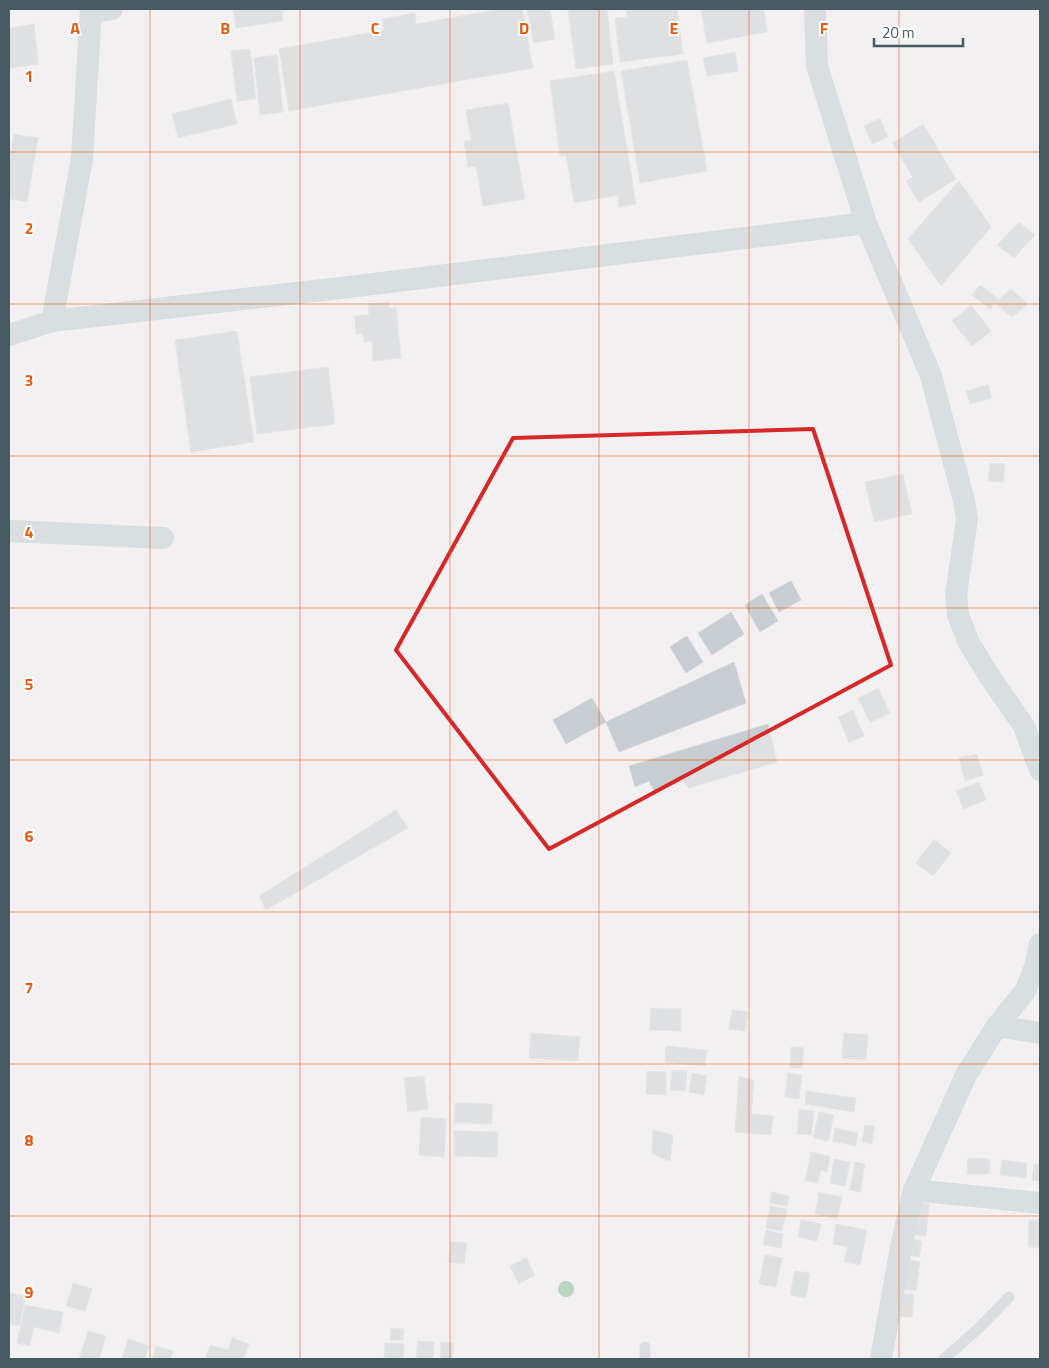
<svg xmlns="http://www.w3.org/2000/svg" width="1049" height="1368" font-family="'Titillium Web',sans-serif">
  <rect width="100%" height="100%" fill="#f3f0f1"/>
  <g fill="#c7cdd1" stroke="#d4d8dd">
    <path d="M233 9H282L283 21 236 28Z"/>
    <path d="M501 9H522L533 68 289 111 279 49 384 30 382 19 415 13 416 24Z"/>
    <path d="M527 9H550L555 39 534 43Z"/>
    <path d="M568 9H607L613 64 576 69Z"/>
    <path d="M626 9H677L683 54 620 62 615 18 627 17Z"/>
    <path d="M701 9H764L767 32 707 43Z"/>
    <path d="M34 24 38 64 9 68V28Z"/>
    <path d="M250 49 256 99 237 101 231 51Z"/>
    <path d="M735 52 738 71 707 76 703 58Z"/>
    <path d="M277 55 283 112 260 115 254 58Z"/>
    <path d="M687 60 707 171 640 183 621 71Z"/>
    <path d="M614 71 636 204 619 207 618 195 574 203 566 155 560 156 550 81Z"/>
    <path d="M231 99 237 124 178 138 172 114Z"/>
    <path d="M508 103 525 199 483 206 476 166 468 167 464 141 471 140 466 110Z"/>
    <path d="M880 118 888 137 872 144 864 126Z"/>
    <path d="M923 124 956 179 919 202 906 181 913 177 892 143Z"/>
    <path d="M14 134 38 138 27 202 9 199V160Z"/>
    <path d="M959 181 991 227 941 286 908 239Z"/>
    <path d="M1019 222 1035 235 1014 258 997 245Z"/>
    <path d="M980 285 998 299 990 309 972 295Z"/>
    <path d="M1011 289 1028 304 1012 317 995 303Z"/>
    <path d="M389 302 388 308H396L401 358 373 361 372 341 364 342 363 333 356 334 355 316 369 315 368 304Z"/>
    <path d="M971 305 991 331 972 346 952 321Z"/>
    <path d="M237 331 254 442 191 452 175 340Z"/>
    <path d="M328 367 335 424 257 434 250 377Z"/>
    <path d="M988 385 992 398 970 404 966 391Z"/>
    <path d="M990 463 1005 464 1003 482 988 481Z"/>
    <path d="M903 474 912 514 874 522 865 482Z"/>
    <path d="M791 581 801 600 779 612 769 593Z"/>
    <path d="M762 594 778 621 760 632 745 605Z"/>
    <path d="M731 612 744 634 712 655 698 633Z"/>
    <path d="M687 636 703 662 686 673 670 647Z"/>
    <path d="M734 662 746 703 619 752 606 722Z"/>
    <path d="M878 688 890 713 870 723 858 698Z"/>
    <path d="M592 698 606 722 566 744 553 720Z"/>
    <path d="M853 710 864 736 849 742 838 717Z"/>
    <path d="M768 724 777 762 689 788 683 781 654 791 649 781 635 787 629 766Z"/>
    <path d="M977 754 983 775 965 781 959 758Z"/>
    <path d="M979 782 986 800 964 809 956 791Z"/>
    <path d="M396 810 408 828 266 910 259 896Z"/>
    <path d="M934 839 951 853 933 876 916 863Z"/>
    <path d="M651 1008 681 1009V1031L650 1030Z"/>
    <path d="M732 1010 748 1012 745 1031 729 1029Z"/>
    <path d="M531 1033 580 1037 578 1061 529 1058Z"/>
    <path d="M844 1033 868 1035 866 1060 842 1058Z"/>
    <path d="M666 1046 707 1050 705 1066 665 1062Z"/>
    <path d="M791 1047 804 1048 802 1068 790 1067Z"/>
    <path d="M672 1070 687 1071 685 1091 670 1090Z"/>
    <path d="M647 1071 666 1072V1095L646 1094Z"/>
    <path d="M692 1073 707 1076 704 1095 689 1092Z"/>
    <path d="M788 1073 802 1075 799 1099 785 1097Z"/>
    <path d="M424 1076 428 1109 408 1112 404 1078Z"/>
    <path d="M739 1076 754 1081 751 1114 773 1116 771 1135 735 1132Z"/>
    <path d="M806 1091 856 1098 854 1112 805 1104Z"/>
    <path d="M455 1103 492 1104V1124L454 1123Z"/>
    <path d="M799 1109 814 1111 811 1135 797 1134Z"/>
    <path d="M819 1112 834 1115 828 1141 813 1138Z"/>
    <path d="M421 1117 446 1119 444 1157 419 1155Z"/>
    <path d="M865 1125 875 1126 872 1144 862 1142Z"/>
    <path d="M835 1128 858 1133 856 1146 833 1141Z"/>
    <path d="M653 1130 673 1135 670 1161 652 1154Z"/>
    <path d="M454 1131 498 1132 497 1157 454 1156Z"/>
    <path d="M811 1152 830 1156 827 1172 821 1170 818 1183 805 1181Z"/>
    <path d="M968 1158 990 1159 989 1174H967Z"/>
    <path d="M834 1159 850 1162 845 1186 830 1183Z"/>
    <path d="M1002 1160 1027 1163 1026 1178 1000 1175Z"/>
    <path d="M855 1162 865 1164 860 1192 850 1190Z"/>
    <path d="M1034 1164H1040V1181L1032 1180Z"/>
    <path d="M772 1192 789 1196 787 1206 770 1203Z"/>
    <path d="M819 1193 842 1197 837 1219 815 1214Z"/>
    <path d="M912 1202 929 1204 926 1236 909 1234Z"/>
    <path d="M770 1206 787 1209 782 1231 766 1228Z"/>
    <path d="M801 1220 821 1224 817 1241 798 1237Z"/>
    <path d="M1029 1220 1040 1221V1248L1028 1247Z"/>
    <path d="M836 1224 867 1230 860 1265 844 1262 847 1247 833 1244Z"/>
    <path d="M766 1230 783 1234 781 1248 763 1245Z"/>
    <path d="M905 1238 922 1241 919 1257 902 1254Z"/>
    <path d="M451 1242 467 1243 464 1264 448 1262Z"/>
    <path d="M765 1255 782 1258 776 1287 759 1284Z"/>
    <path d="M526 1258 535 1275 519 1284 510 1266Z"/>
    <path d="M903 1259 920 1262 916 1291 899 1288Z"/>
    <path d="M795 1271 810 1273 806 1298 790 1295Z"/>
    <path d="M73 1283 92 1289 85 1311 66 1306Z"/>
    <path d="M9 1293 26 1296 19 1326 9 1324Z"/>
    <path d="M898 1294H914L912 1317 896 1316Z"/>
    <path d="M25 1305 63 1312 59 1333 34 1327 30 1346 17 1343Z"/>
    <path d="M391 1328 404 1329 403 1340H390Z"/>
    <path d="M88 1331 106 1336 99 1359H79Z"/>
    <path d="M232 1338 249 1344 244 1359H205L210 1345 228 1350Z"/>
    <path d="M128 1339 149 1346 145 1359H122Z"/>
    <path d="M418 1341 434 1342 433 1359H416Z"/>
    <path d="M441 1342 454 1343 452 1359H440Z"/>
    <path d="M385 1343 404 1344 403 1359 384 1358Z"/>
    <path d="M156 1346 173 1351 170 1359H152Z"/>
  </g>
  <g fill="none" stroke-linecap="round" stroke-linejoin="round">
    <g stroke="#bacacf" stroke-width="11">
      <path d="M645 1359V1347"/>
      <path d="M944 1359 980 1327 1009 1297"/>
    </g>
    <g stroke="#bacacf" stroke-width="22">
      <path d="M815 9 817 66 866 223 931 376 964 501 967 519 956 595 958 615 969 643 992 680 1024 726 1040 770"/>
      <path d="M91 12 112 9"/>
      <path d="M52 321 82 159 91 9"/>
      <path d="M9 335 52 321 349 287 866 223"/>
      <path d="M9 531 163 538"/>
      <path d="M997 1026 1040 1033"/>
      <path d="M914 1190 1040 1203"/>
      <path d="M881 1359 901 1247 914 1190 966 1075 997 1026 1026 990 1035 967 1040 944"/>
    </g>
  </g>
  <circle fill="#74b686" cx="566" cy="1289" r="8"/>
  <path d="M0 0H1049V1368H0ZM813 429 891 665 549 849 396 650 513 438Z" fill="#f3f0f1" fill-opacity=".55" fill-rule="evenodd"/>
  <path fill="none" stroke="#d62828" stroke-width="4" stroke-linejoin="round" d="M813 429 891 665 549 849 396 650 513 438Z"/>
  <path fill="none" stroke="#e8590c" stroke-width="1" stroke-opacity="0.55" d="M150 9V1359M300 9V1359M450 9V1359M599 9V1359M749 9V1359M899 9V1359M9 152H1040M9 304H1040M9 456H1040M9 608H1040M9 760H1040M9 912H1040M9 1064H1040M9 1216H1040"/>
  <g font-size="16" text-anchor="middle" font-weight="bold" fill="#e8590c" stroke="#fff" stroke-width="4" stroke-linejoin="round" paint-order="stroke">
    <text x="75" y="34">A</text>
    <text x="225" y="34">B</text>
    <text x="375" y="34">C</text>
    <text x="524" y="34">D</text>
    <text x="674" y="34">E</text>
    <text x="824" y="34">F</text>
    <text x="29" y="82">1</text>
    <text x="29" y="234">2</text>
    <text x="29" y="386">3</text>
    <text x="29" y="538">4</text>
    <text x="29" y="690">5</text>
    <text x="29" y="842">6</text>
    <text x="29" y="994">7</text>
    <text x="29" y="1146">8</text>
    <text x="29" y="1298">9</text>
  </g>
  <rect width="1049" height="1368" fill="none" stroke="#465a61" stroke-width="20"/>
  <path d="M874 38v8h89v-8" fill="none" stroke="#465a61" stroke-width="2.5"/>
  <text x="882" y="38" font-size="15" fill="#465a61" stroke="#ffffff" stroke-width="4" paint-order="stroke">20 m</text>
</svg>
